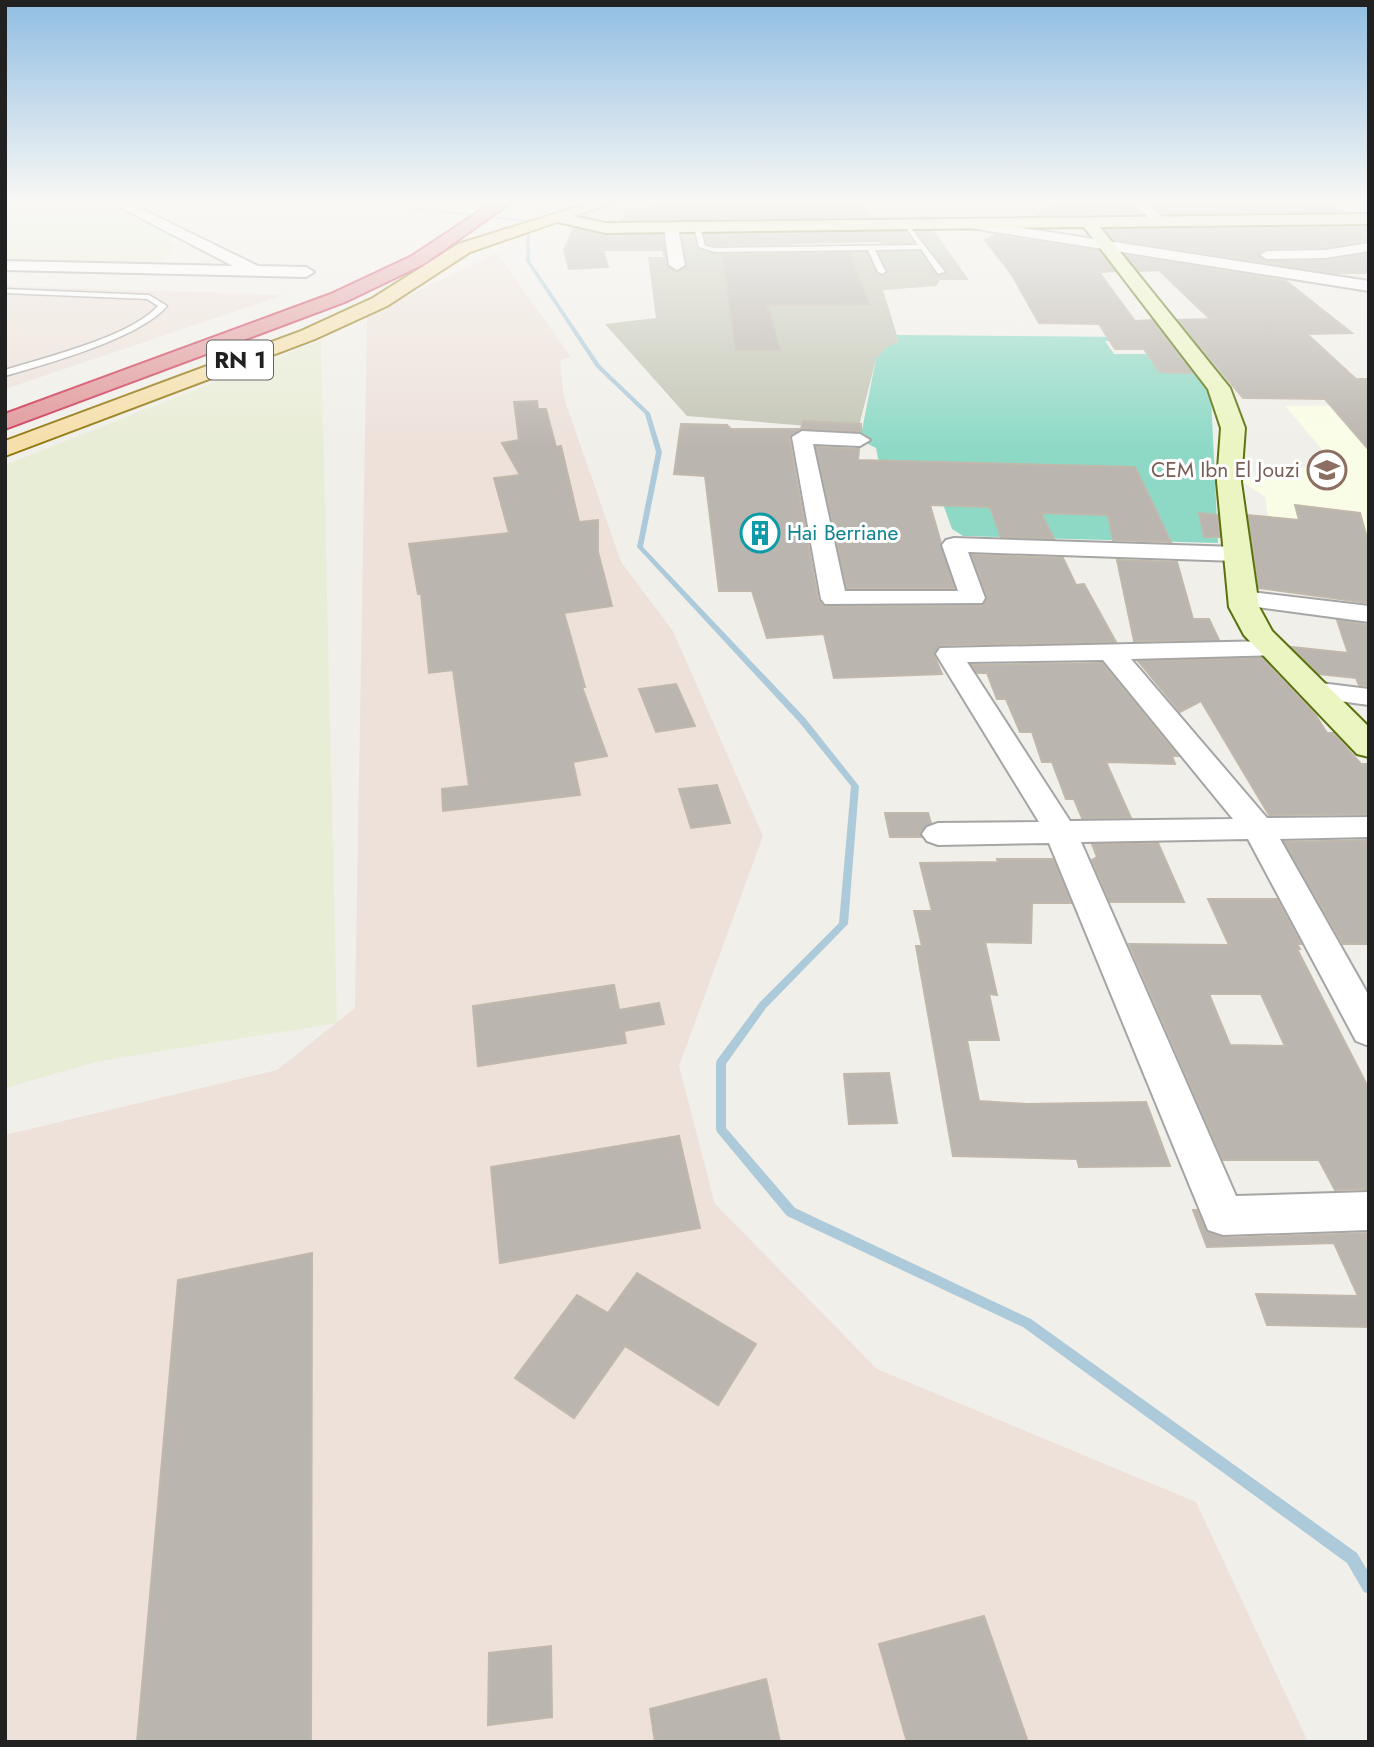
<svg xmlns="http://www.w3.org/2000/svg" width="1374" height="1747" font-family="Jost,sans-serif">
  <rect width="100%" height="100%" fill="#f1efe9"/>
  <path fill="#dfdede" d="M1369 221V243L1320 251 1179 252 1111 240 1096 224Z"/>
  <path fill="#f0deda" d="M620 203H1133L1152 218 605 225 581 220V216Z"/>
  <g fill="#fafde6">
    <path d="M1161 203H1369V214L1178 216Z"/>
    <path d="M1369 405V542L1270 529 1265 497 1237 478 1334 463 1285 406Z"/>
  </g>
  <g fill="#ede1da">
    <path d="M497 253 571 357 560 360 564 398 621 562 673 631 763 836 679 1066 715 1204 877 1369 1196 1502 1308 1742H5V1135L277 1070 355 1008 367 316Z"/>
    <path d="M5 286 284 295 5 389Z"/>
  </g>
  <path fill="#c3c5b5" d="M930 226 969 280H940L936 286 883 290 899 342 888 347 876 359 858 430 687 416 605 324 656 318 648 257H663L660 229 781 227 791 245 881 244 873 227Z"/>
  <g fill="#e8edd6">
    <path d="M5 203H115L180 235 167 240 175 248 158 264 5 260Z"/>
    <path d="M131 203H373L138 206Z"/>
    <path d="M321 340 337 1023 99 1061 5 1088V465Z"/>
  </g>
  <path fill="#8ed9c6" d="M897 335 1129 337 1131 341H1105L1114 354H1179L1211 396 1218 543 963 536 952 529 938 490 882 478 876 448 860 440 876 359 887 347 899 342Z"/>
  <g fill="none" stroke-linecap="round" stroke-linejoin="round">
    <path fill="#adcada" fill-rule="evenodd" d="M411 203H415L411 207 530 220V261L600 365 650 413 662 452 643 547 805 718 859 786 848 924 766 1008 726 1064V1128L795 1208 1031 1319 1357 1553 1369 1573V1594L1364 1592 1347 1563 1023 1327 787 1216 717 1132 716 1129V1063L717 1060 760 1002 839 923 851 786 799 722 637 547 656 452 645 414 596 367 526 261 527 222 408 209Z"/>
  </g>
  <g fill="#bab5ae" stroke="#c1b8ac" stroke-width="2" fill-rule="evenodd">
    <path d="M663 203H864L870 217 620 220 624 219 627 210H647Z"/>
    <path d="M1062 203H1130L1141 214 1035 215Z"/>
    <path d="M1150 203H1329L1345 212 1164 214Z"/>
    <path d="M1369 227V240L1325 247 1267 248 1258 254 1267 262 1325 261 1369 254V273H1337L1113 239 1105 230Z"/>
    <path d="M574 228 605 236 662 235 664 250H603L608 267 569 269 564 250Z"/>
    <path d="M877 232 880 241 715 245 707 244 705 234Z"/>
    <path d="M995 235 1099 251 1115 271 1099 272 1135 321 1152 320 1192 373 1160 372 1144 349H1115L1099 324 1039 323 1012 275 985 240Z"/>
    <path d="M849 253 869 304 767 305 780 350H736L723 255Z"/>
    <path d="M1126 255 1286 281 1352 333 1307 334 1356 379H1369V450L1325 399 1243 398 1178 320 1210 319 1159 270 1139 271Z"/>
    <path d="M537 401 538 409H546L556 447 561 446 579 522 598 520V552L612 606 564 613 585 687H582L607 756 573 762 580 795 443 811 442 789 469 786 453 670 429 673 421 594H418L409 544 509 533 494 478 520 475 502 443 519 440 514 402Z"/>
    <path d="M803 421 861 424V432L801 429Z"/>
    <path d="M681 424 727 425 731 429H800L789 437 818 599 823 606H982L987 597 972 555 1063 558 1076 585 1084 584 1116 642 940 645 934 655 942 674 834 678 824 634 767 638 752 591H719L705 476 674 474Z"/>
    <path d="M816 447 859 449 858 460 1135 467 1171 542 1113 540 1108 515 1041 513 1054 539 1001 537 990 507 930 505 954 588H847Z"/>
    <path d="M1295 505 1360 513 1369 545V603L1259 588 1248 515 1299 520Z"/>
    <path d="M1199 513 1218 515 1220 537H1204Z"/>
    <path d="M1117 560 1177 562 1193 619H1209L1219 640 1134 641Z"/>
    <path d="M1337 620 1369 625V686L1359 685 1356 678 1319 674 1292 647 1348 653Z"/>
    <path d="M1262 658 1315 714 1327 733H1333L1361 764H1369V814L1269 815 1201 701 1180 712 1138 661Z"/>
    <path d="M1102 663 1178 756H1172L1175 764 1106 762 1131 818H1082L1074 799H1066L1052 762H1042L1032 732H1020L1006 699H997L987 673H977L972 665Z"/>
    <path d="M676 684 695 726 656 732 639 689Z"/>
    <path d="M717 785 730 823 691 828 679 789Z"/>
    <path d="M885 813H928L931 823 920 832 921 837H890Z"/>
    <path d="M1369 840V944H1343L1284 842Z"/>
    <path d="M1158 843 1184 902H1110L1092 860 1097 857 1092 844Z"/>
    <path d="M997 859H1053L1071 903H1032L1031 943 985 942 997 995 989 994 999 1040H967L979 1101 1027 1104 1146 1102 1170 1166 1079 1167 1077 1159 953 1156 916 946H922L914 911H932L920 863 998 862Z"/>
    <path d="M1208 899H1277L1301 944H1297L1300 949H1297L1369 1089V1189L1335 1190 1319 1160H1223L1129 944 1229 945ZM1209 994H1261L1285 1046 1230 1045Z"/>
    <path d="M614 985 619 1010 659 1003 664 1024 624 1031 626 1043 478 1066 473 1006Z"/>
    <path d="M889 1073 897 1123 849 1124 844 1074Z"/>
    <path d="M679 1136 700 1228 500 1263 491 1167Z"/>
    <path d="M1193 1210H1197L1207 1232 1223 1238 1369 1233V1327L1267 1325 1256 1294 1358 1296 1334 1243 1207 1247Z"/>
    <path d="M312 1253 311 1742H137L178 1280Z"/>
    <path d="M637 1273 756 1344 718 1405 625 1346 574 1418 515 1378 577 1295 608 1313Z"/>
    <path d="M984 1616 1028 1742H907L879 1644Z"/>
    <path d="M551 1646 552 1717 488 1725 489 1653Z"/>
    <path d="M766 1679 780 1742H655L650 1709Z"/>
  </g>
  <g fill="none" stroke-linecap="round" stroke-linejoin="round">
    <defs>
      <g id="service">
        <path d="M697 225 700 227 705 246 715 248 918 245 907 229 910 227 945 272 938 274 921 249 875 250 886 272 882 274 878 272 868 250 715 252 699 247 694 227Z"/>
        <path d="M5 289 149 295 167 306C140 338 47 364 5 376V370C46 357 130 337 158 306L147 299 5 293Z"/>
      </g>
      <g id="minor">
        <path d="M112 203H129L258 266 306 267 314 272 306 277 5 270V261L233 266Z"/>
        <path d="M1132 203H1146L1167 220 1155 223Z"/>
        <path d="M963 219 1369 281V291L958 226 956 223Z"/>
        <path d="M671 223 678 227 685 265 677 270 669 265 664 227Z"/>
        <path d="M1369 243V251L1325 258 1267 259 1260 255 1267 251 1325 250Z"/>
        <path d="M802 431 860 434 870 440 860 446 813 444 845 591H958L942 545 946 540 954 538 1237 547 1245 549 1249 554 1245 559 1237 561 968 552 985 598 982 603 825 604 821 599 792 437Z"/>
        <path d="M1243 591 1369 606V622L1234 604 1230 599 1234 594Z"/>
        <path d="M1272 641 1281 643 1285 649 1281 655 1131 659 1267 818 1369 817V837L1280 839 1369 996V1046L1356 1041 1248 839 1081 842 1236 1196 1369 1192V1230L1223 1235 1208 1230 1049 843 938 845 927 841 922 834 927 827 938 823 1039 822 936 654 940 648ZM1103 660 1233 819 1070 821 967 662Z"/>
        <path d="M1312 682 1369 689V705L1302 696 1298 690 1302 684Z"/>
      </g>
      <path id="secondary" d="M560 213 605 223 1369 214V224L1100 227 1230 388 1245 428 1241 482 1259 607 1272 631 1369 727V757L1357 754 1244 635 1229 607 1217 482 1221 428 1208 389 1084 227 605 233 554 221 552 218Z"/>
      <path id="primary" d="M590 203H612L470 252 387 306 315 339 5 456V441L301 331 373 298 458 244Z"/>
      <path id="motorway" d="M492 203H510L424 264 345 302 5 429V414L331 294 412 256Z"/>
    </defs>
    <use href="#service" stroke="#a5a5a5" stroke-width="3"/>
    <use href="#minor" stroke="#a5a5a5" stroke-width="4"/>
    <use href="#secondary" stroke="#59720e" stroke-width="4"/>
    <use href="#primary" stroke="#92780d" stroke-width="4"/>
    <use href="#motorway" stroke="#ce3756" stroke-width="4"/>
    <use href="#service" fill="#fff" fill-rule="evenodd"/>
    <use href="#minor" fill="#fff" fill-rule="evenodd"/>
    <use href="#secondary" fill="#ebf5c2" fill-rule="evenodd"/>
    <use href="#primary" fill="#f5dfaa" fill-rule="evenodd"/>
    <use href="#motorway" fill="#e1989b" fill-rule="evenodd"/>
  </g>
  <linearGradient id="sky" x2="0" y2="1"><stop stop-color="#90bde2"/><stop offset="0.45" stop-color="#f9f8f5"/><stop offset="1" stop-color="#f9f8f5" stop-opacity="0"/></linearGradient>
  <rect width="1374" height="447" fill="url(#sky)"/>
  <defs>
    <symbol id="school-ring" viewBox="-11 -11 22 22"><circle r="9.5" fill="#fff" stroke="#8d6e63" stroke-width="1.5"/><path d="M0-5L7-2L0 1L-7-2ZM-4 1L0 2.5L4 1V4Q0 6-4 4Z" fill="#8d6e63"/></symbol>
    <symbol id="building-ring" viewBox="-11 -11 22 22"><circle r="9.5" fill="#fff" stroke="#0f9aa8" stroke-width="1.5"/><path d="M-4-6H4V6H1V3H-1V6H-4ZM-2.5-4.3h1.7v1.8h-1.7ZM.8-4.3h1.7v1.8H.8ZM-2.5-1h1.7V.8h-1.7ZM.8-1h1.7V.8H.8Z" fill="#0f9aa8"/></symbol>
  </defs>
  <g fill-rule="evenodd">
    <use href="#school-ring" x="1305" y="448" width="44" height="44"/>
    <use href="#building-ring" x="738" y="511" width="44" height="44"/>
  </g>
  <g text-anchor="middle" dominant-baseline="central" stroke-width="6" stroke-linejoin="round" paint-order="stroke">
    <g font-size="21" fill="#785e54" stroke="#fff" text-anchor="end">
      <text x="1300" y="470">CEM Ibn El Jouzi</text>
    </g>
    <g font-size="21" fill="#0d838f" stroke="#fff" text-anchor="start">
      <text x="787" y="533">Hai Berriane</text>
    </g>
    <rect fill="#fff" stroke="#646464" stroke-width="2" x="207" y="340.5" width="66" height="39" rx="5"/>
    <g font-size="23" font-weight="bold" fill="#212121">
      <text x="240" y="360">RN 1</text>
    </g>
  </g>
  <rect width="1374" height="1747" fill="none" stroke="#212121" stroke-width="14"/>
</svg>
